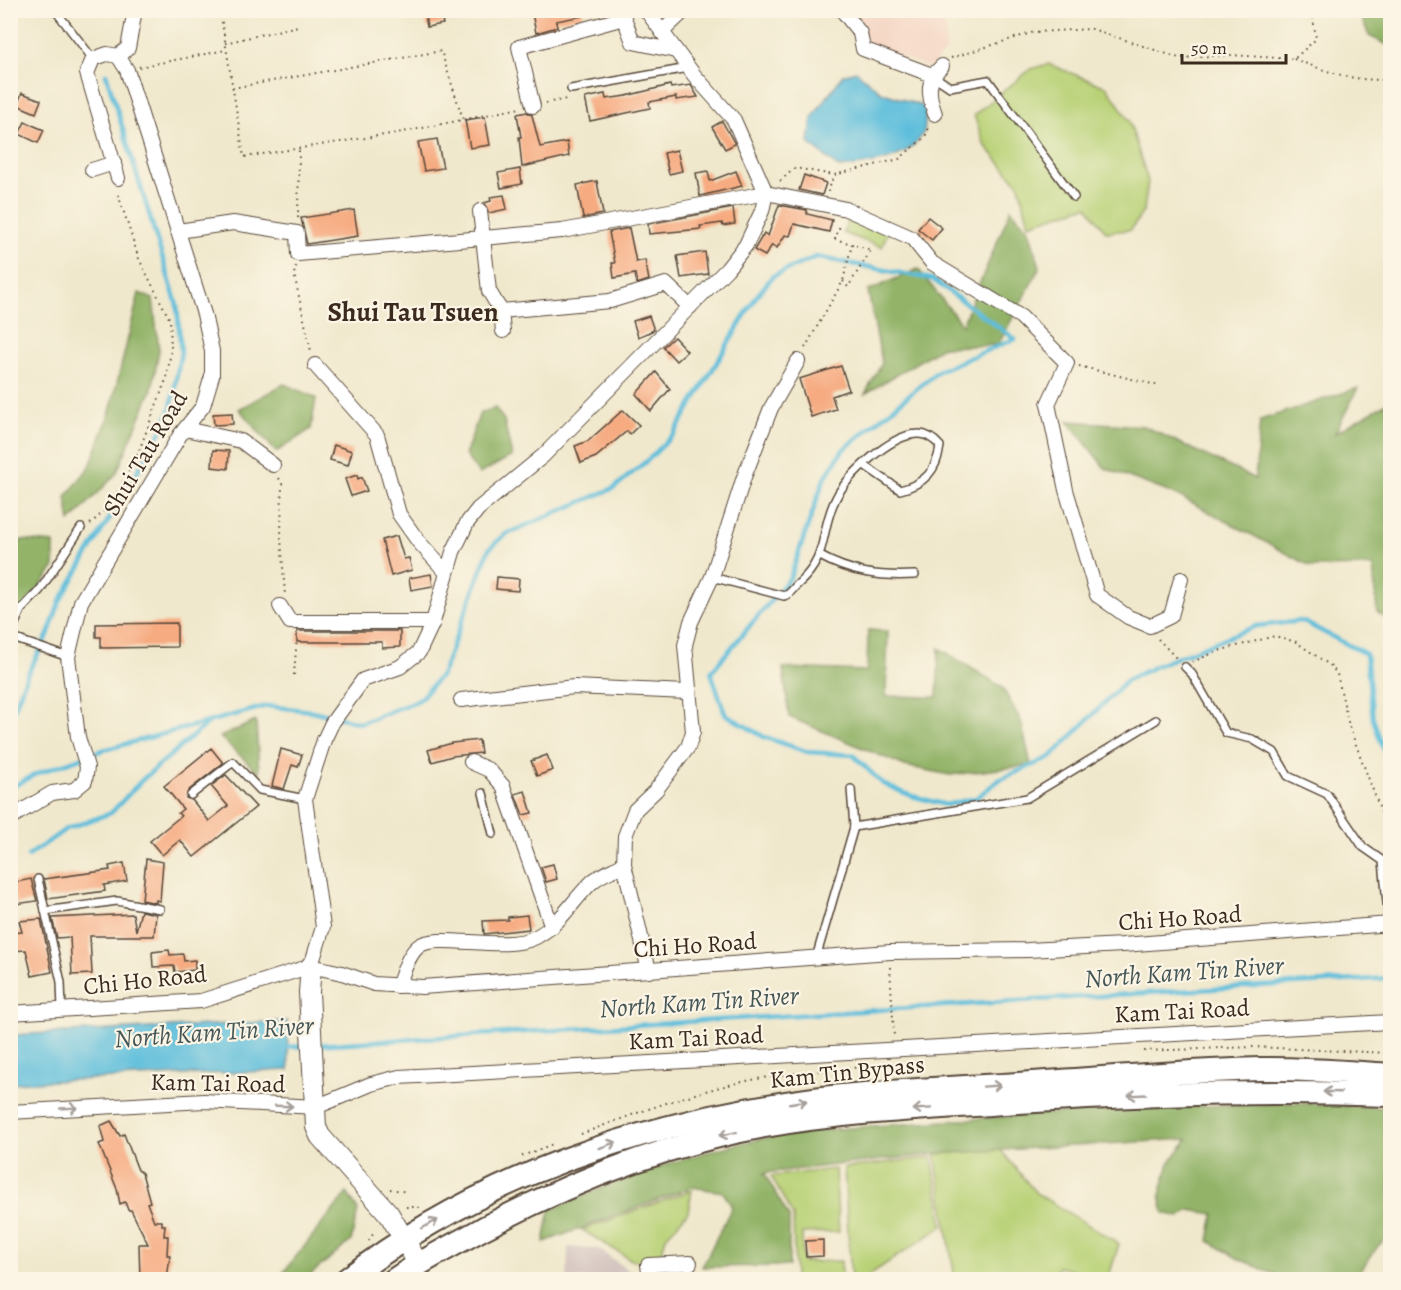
<svg xmlns="http://www.w3.org/2000/svg" width="1401" height="1290" font-family="Alegreya,serif">
  <rect width="100%" height="100%" fill="#fcf5e5"/>
  <filter id="ink" filterUnits="userSpaceOnUse"><feTurbulence type="fractalNoise" baseFrequency=".0167" numOctaves="2"/><feDisplacementMap in="SourceGraphic" scale="12" xChannelSelector="R" yChannelSelector="G"/><feConvolveMatrix kernelMatrix="1 2 1 2 8 2 1 2 1" color-interpolation-filters="sRGB"/></filter>
  <filter id="wash" filterUnits="userSpaceOnUse"><feTurbulence type="fractalNoise" baseFrequency=".008" numOctaves="4" result="noise"/><feDisplacementMap in="SourceGraphic" scale="24" xChannelSelector="R" yChannelSelector="G"/><feGaussianBlur stdDeviation="1.35" result="paint"/><feColorMatrix in="noise" values="0 0 0 0 0 0 0 0 0 0 0 0 0 0 0 0 0 1.4 0 .05"/><feComposite in="paint" operator="in"/></filter>
  <g filter="url(#wash)">
    <rect width="100%" height="100%" fill="#f0e8cc"/>
    <path fill="#f4d3c1" d="M858 11H945L946 50 930 68 868 44Z"/>
    <path fill="#d0c0bc" d="M568 1247 599 1249 636 1276 633 1279H567Z"/>
    <g fill="#b8d176" stroke="#7a7e4a" stroke-width="1.5">
      <path d="M1048 64 1107 87 1129 120 1148 181 1144 210 1131 230 1106 232 1087 206 1029 224 1019 185 984 144 974 115 1031 69Z"/>
      <path d="M849 217 888 231 882 247 843 233Z"/>
      <path d="M1000 1149 1036 1193 1119 1244 1108 1279 1058 1267 1054 1279H955L935 1154Z"/>
      <path d="M932 1157 943 1226 863 1279H851L844 1168Z"/>
      <path d="M835 1169 839 1232 802 1233 803 1262 841 1261 842 1279H795L793 1216 771 1176Z"/>
      <path d="M692 1190 688 1212 666 1237 660 1260 633 1261 582 1230Z"/>
    </g>
    <g fill="#92b367" stroke="#666e42" stroke-width="1.5">
      <path d="M1359 11H1390V46L1369 36Z"/>
      <path d="M1011 209 1029 230 1040 267 998 345 942 347 865 394 882 363 868 291 918 269 962 325Z"/>
      <path d="M139 293 153 299 159 350 152 389 116 474 70 522 66 497 90 466 110 412Z"/>
      <path d="M284 384 316 398 311 429 276 452 239 409Z"/>
      <path d="M1358 388 1335 433 1390 401V621L1377 612 1373 566 1312 567 1179 496 1105 468 1068 421 1144 426 1255 479 1260 420Z"/>
      <path d="M495 408 504 420 512 456 479 474 465 455 480 413Z"/>
      <path d="M21 540 54 543V568L11 623V559Z"/>
      <path d="M868 630 888 631 886 696 937 697 939 648 1002 687 1021 721 1031 765 950 775 905 766 789 717 783 668 867 671Z"/>
      <path d="M256 721 259 773 220 737Z"/>
      <path d="M1291 1103 1390 1108V1235L1378 1246 1355 1279H1284L1237 1258 1209 1241 1214 1214 1190 1210 1179 1217 1164 1213 1160 1195 1169 1163 1188 1139 935 1154 764 1173 789 1217V1266L702 1267 732 1207 723 1192 692 1187 544 1242 550 1210C612 1183 676 1158 742 1143 804 1129 869 1127 932 1122 1052 1113 1171 1106 1291 1103Z"/>
      <path d="M347 1193 358 1210 351 1241 305 1279H278Z"/>
    </g>
    <g fill="#5cbddb" stroke="#4c747c" stroke-width="1.5">
      <path d="M856 71 881 92 925 107C925 114 926 125 924 131 911 161 866 165 839 168L809 143 812 118 843 75Z"/>
      <path d="M287 1021 289 1070 11 1083V1035Z"/>
    </g>
    <g fill="none" stroke-linecap="round" stroke-linejoin="round">
      <g stroke="#5cbddb" stroke-width="4.5">
        <path d="M1015 339 938 371 843 450 824 479 790 578 711 672 725 714 764 737 808 752 853 755 883 784 912 796 946 805 976 798 999 780 1051 757 1127 680 1158 665 1256 626 1302 621 1366 654 1373 719 1390 768"/>
        <path d="M10 720 27 675 48 635 60 601 161 432 171 408 181 352 177 305 106 74"/>
        <path d="M10 788 36 774 100 751 267 706 312 711 361 723 419 700 442 674 489 549 506 534 614 488 649 459 674 434 756 297 773 276 816 257 932 279 1015 339"/>
        <path d="M28 856 66 829 111 813 142 780 209 722"/>
        <path d="M315 1045 1390 978"/>
        <path d="M285 1047 307 1046"/>
      </g>
    </g>
    <g id="blocks">
      <g fill="#f6ab81">
        <path d="M424 10H440L443 24 427 27Z"/>
        <path d="M545 10H583V16L556 21 557 27 536 33 532 13Z"/>
        <path d="M670 85 671 88 691 85 698 97 676 100V97L649 102 650 108 590 121 585 98 605 94 606 99 626 96Z"/>
        <path d="M22 93 41 100 36 113 17 105Z"/>
        <path d="M527 112 532 115 540 147 567 142 569 156 522 167 519 137H521L517 114Z"/>
        <path d="M485 117 490 145 470 148 465 120Z"/>
        <path d="M722 121 735 144 725 149 712 127Z"/>
        <path d="M25 122 44 130 38 143 19 134Z"/>
        <path d="M437 139 443 168 424 171 418 142Z"/>
        <path d="M677 150 682 171 669 174 664 153Z"/>
        <path d="M520 169 522 184 501 188 498 173Z"/>
        <path d="M708 171 710 181 736 171 742 186 700 196 696 173Z"/>
        <path d="M804 175 826 183 822 195 799 190Z"/>
        <path d="M597 181 603 214 583 218 577 185Z"/>
        <path d="M504 195 507 209 489 213 484 203 491 201 490 197Z"/>
        <path d="M779 205 807 210V214L832 220 829 232 794 224 790 236 785 235 777 248 772 245 765 256 754 250 764 233 768 236Z"/>
        <path d="M733 208 735 224 723 226 722 223 700 226 701 229 649 234 648 224Z"/>
        <path d="M354 210 358 236 307 244 301 218Z"/>
        <path d="M928 217 942 228 932 240 918 229Z"/>
        <path d="M629 228 636 262 645 260 649 280 637 284 635 274 614 278 612 263H615L609 232Z"/>
        <path d="M705 252 708 274 681 278 677 256Z"/>
        <path d="M649 316 654 330 638 337 633 321Z"/>
        <path d="M674 337 687 351 676 361 663 347Z"/>
        <path d="M841 366 849 390 832 396 836 409 811 417 799 379Z"/>
        <path d="M656 372 670 389 651 411 636 394Z"/>
        <path d="M623 410 639 425 630 434 627 431 596 457 581 463 575 446 588 441Z"/>
        <path d="M232 413 233 424 214 425 213 414Z"/>
        <path d="M334 445 352 451 348 465 330 460Z"/>
        <path d="M213 450 229 451 228 469 212 467Z"/>
        <path d="M357 475 358 479 362 477 367 491 351 496 345 479Z"/>
        <path d="M397 536 404 559 409 558 412 570 391 576 382 540Z"/>
        <path d="M431 574 433 586 411 590 409 578Z"/>
        <path d="M497 577 519 579 518 591 496 589Z"/>
        <path d="M177 623V647L101 648V637H96V624Z"/>
        <path d="M297 631H400V647L382 648V642H297Z"/>
        <path d="M479 740 481 753 452 756 432 762 428 750 452 743Z"/>
        <path d="M211 748 223 763 188 791 186 798 192 800 209 821 228 806 211 786 226 775 256 807 194 857 180 840 162 855 150 841 181 816 178 813 183 809 164 786Z"/>
        <path d="M281 749 302 755 298 767 292 765 284 789 272 786Z"/>
        <path d="M547 755 553 770 537 776 531 761Z"/>
        <path d="M525 791 532 813 523 815 515 794Z"/>
        <path d="M146 859 163 862 160 901 156 900V903L142 900Z"/>
        <path d="M124 863 127 881 104 885 105 891 48 899 44 879 110 870 109 866Z"/>
        <path d="M553 864 557 879 546 882 541 867Z"/>
        <path d="M31 879 37 901 16 904 11 883Z"/>
        <path d="M141 911 156 914 154 936H90L92 974 72 975 70 937 57 938 52 918 133 914 136 931Z"/>
        <path d="M527 915 529 929 484 934 483 921 508 920V917Z"/>
        <path d="M41 919 52 972 32 976 26 950 10 951V933L22 932 19 921Z"/>
        <path d="M169 950 170 955 183 954 184 961 195 960V970L175 972 174 966 153 967 152 952Z"/>
        <path d="M111 1121 120 1136 124 1134 138 1170 142 1173 150 1202 147 1203 154 1221H162V1225H165L164 1236H168L167 1255H170L167 1280H140L139 1244H148L131 1210H128L125 1202 120 1204 117 1189 99 1144 104 1142 100 1126Z"/>
        <path d="M823 1240V1256L806 1257 805 1241Z"/>
      </g>
    </g>
  </g>
  <g filter="url(#ink)">
    <use href="#blocks" fill-opacity="0" stroke="#564638" stroke-width="1.5"/>
    <g fill="none" stroke-linecap="round" stroke-linejoin="round">
      <defs>
        <g id="lane">
          <path d="M55 10 93 59"/>
          <path d="M932 75 950 87 988 80 1074 197"/>
          <path d="M571 89 688 68"/>
          <path d="M820 556C851 573 880 577 915 575"/>
          <path d="M712 577 784 596C791 594 792 589 798 584 830 556 819 531 836 498 847 476 890 435 917 434 927 433 934 439 940 446 937 471 924 484 900 490L864 465"/>
          <path d="M10 635 21 610 40 590 81 528"/>
          <path d="M10 637 68 657"/>
          <path d="M1185 667 1192 674 1226 733 1252 739 1274 752 1288 776 1327 794 1363 847 1383 861 1389 924"/>
          <path d="M483 793 493 834"/>
          <path d="M191 795 233 762 260 790 305 799"/>
          <path d="M854 827 1027 798 1156 720"/>
          <path d="M38 879 61 982 62 1010"/>
          <path d="M45 911 117 901 160 909"/>
          <path d="M816 958 854 827 851 789"/>
        </g>
        <g id="street">
          <path d="M621 10 633 42 676 51"/>
          <path d="M842 10 860 33 863 49 932 75"/>
          <path d="M662 32 685 10"/>
          <path d="M118 56 128 48 135 10"/>
          <path d="M533 106 519 47 624 18"/>
          <path d="M935 114C928 94 926 80 942 66"/>
          <path d="M92 170 114 163"/>
          <path d="M480 211 489 291 501 311 503 331"/>
          <path d="M178 231 233 223 297 233 298 254 562 231 766 193 846 209 912 238 932 263 1021 317 1067 363 1048 404 1066 490 1097 595 1128 617 1150 626 1171 616 1181 579"/>
          <path d="M501 311 610 301 666 284 690 307"/>
          <path d="M315 365 377 435 399 514 418 541 446 572"/>
          <path d="M185 429 241 441 273 465"/>
          <path d="M280 606 290 622H433"/>
          <path d="M461 700 574 687 687 692"/>
          <path d="M471 762 489 770 503 786 552 927"/>
          <path d="M10 818 52 793 74 790 85 781 87 767 78 737 68 657 81 602 180 435 203 406 212 376V351L204 314 127 70 118 56 107 54 93 59 87 73 118 178"/>
          <path d="M311 966 323 927 305 799 324 740 332 723 363 680 400 667 419 652 433 622 453 552 467 523 478 509 543 456 727 269 746 245 762 211 766 193 734 120 694 75 646 10"/>
          <path d="M649 971 624 864 625 836 635 810 656 790 688 747 693 732 685 645 691 622 712 577 744 477 771 408 798 361"/>
          <path d="M398 986C403 974 408 954 419 946 436 932 506 953 536 937 562 923 572 901 592 882 600 874 614 870 624 864"/>
          <path d="M10 1013 201 1001 311 966 342 973 374 984 422 987 890 952 1028 950 1123 945 1390 924"/>
          <path d="M10 1112 204 1101 316 1107 371 1084 399 1077 1390 1022"/>
          <path d="M650 1280 648 1265 690 1263"/>
        </g>
        <path id="secondary" d="M311 966 309 992 316 1127 320 1136 389 1214 418 1263"/>
        <g id="primary">
          <path d="M346 1280C481 1176 647 1121 814 1099 886 1090 959 1088 1031 1083 1107 1078 1184 1071 1260 1069 1303 1068 1347 1072 1390 1075"/>
          <path d="M394 1280C423 1260 454 1245 484 1228 573 1181 666 1144 765 1126 848 1111 934 1108 1018 1102 1143 1094 1266 1090 1390 1095"/>
        </g>
      </defs>
      <use href="#lane" stroke="#564638" stroke-width="10"/>
      <use href="#street" stroke="#564638" stroke-width="16"/>
      <use href="#secondary" stroke="#564638" stroke-width="22"/>
      <use href="#primary" stroke="#564638" stroke-width="26"/>
      <g stroke="#564638" stroke-width="2" stroke-dasharray="1.5 4.5" stroke-linecap="butt">
        <path d="M220 10 244 157 403 132 520 108"/>
        <path d="M225 43 298 26"/>
        <path d="M951 58 1034 32 1092 29 1179 58 1231 55 1294 59 1316 39 1312 10"/>
        <path d="M1294 59C1325 71 1357 83 1390 79"/>
        <path d="M139 67 226 50"/>
        <path d="M232 88 441 51 463 119"/>
        <path d="M546 103 567 99"/>
        <path d="M780 181 795 168 834 175 899 159 925 137 929 127"/>
        <path d="M828 192 834 175"/>
        <path d="M298 218 299 149"/>
        <path d="M296 266 294 274 311 351"/>
        <path d="M843 281 848 287 871 250 852 244"/>
        <path d="M805 348 843 281 852 244 835 239 841 223"/>
        <path d="M1079 366 1160 386"/>
        <path d="M279 478 282 484 281 538 285 595"/>
        <path d="M90 524 110 506 137 456 167 377 171 350 170 320 139 259 117 191"/>
        <path d="M1158 639 1179 661"/>
        <path d="M1192 662 1218 651 1275 636 1296 642 1331 666 1337 674 1349 726 1390 836"/>
        <path d="M294 675 297 637"/>
        <path d="M890 967 894 1036"/>
        <path d="M1144 1051 1252 1047 1390 1053"/>
        <path d="M581 1134C631 1115 681 1096 733 1084 788 1071 846 1069 902 1064"/>
        <path d="M522 1156 553 1144"/>
        <path d="M390 1189 407 1192"/>
        <path d="M406 1207H421"/>
        <path d="M369 1241 375 1231"/>
        <path d="M1390 1273V1274"/>
      </g>
      <use href="#lane" stroke="#fff" stroke-width="7"/>
      <use href="#street" stroke="#fff" stroke-width="14"/>
      <use href="#secondary" stroke="#fff" stroke-width="20"/>
      <use href="#primary" stroke="#fff" stroke-width="22"/>
    </g>
    <defs><path id="oneway-shaft" d="M-6 0H5M1.5-3L5.5 0L1.5 3" fill="none" stroke-width="1.6" stroke-linecap="round" stroke-linejoin="round" transform="scale(1.5)"/></defs>
    <g stroke="#a79f9a">
      <use href="#oneway-shaft" transform="translate(992 1086) rotate(-4)"/>
      <use href="#oneway-shaft" transform="translate(1332 1092) rotate(-178)"/>
      <use href="#oneway-shaft" transform="translate(1137 1095) rotate(177)"/>
      <use href="#oneway-shaft" transform="translate(798 1102) rotate(-8)"/>
      <use href="#oneway-shaft" transform="translate(284 1106) rotate(2)"/>
      <use href="#oneway-shaft" transform="translate(69 1108) rotate(-3)"/>
      <use href="#oneway-shaft" transform="translate(922 1109) rotate(176)"/>
      <use href="#oneway-shaft" transform="translate(728 1134) rotate(168)"/>
      <use href="#oneway-shaft" transform="translate(608 1145) rotate(-20)"/>
      <use href="#oneway-shaft" transform="translate(430 1224) rotate(-28)"/>
    </g>
  </g>
  <g text-anchor="middle" dominant-baseline="central" stroke-width="4.5" stroke-linejoin="round" paint-order="stroke">
    <g font-size="24" fill="#3b2a1e" stroke="#fcf5e5">
      <text transform="translate(145 453) rotate(-59)">Shui Tau Road</text>
      <text transform="translate(1180 918) rotate(-4)">Chi Ho Road</text>
      <text transform="translate(695 945) rotate(-4)">Chi Ho Road</text>
      <text transform="translate(145 980) rotate(-6)">Chi Ho Road</text>
      <text transform="translate(1182 1011) rotate(-3)">Kam Tai Road</text>
      <text transform="translate(696 1038) rotate(-3)">Kam Tai Road</text>
      <text transform="translate(847 1072) rotate(-6)">Kam Tin Bypass</text>
      <text transform="translate(218 1083) rotate(1)">Kam Tai Road</text>
    </g>
    <g font-size="26" font-style="italic" fill="#455657" stroke="#fcf5e5">
      <text transform="translate(1184 972) rotate(-4)">North Kam Tin River</text>
      <text transform="translate(699 1002) rotate(-4)">North Kam Tin River</text>
      <text transform="translate(214 1032) rotate(-4)">North Kam Tin River</text>
    </g>
    <g font-size="27" font-weight="bold" fill="#3b2a1e" stroke="#fcf5e5">
      <text x="413" y="312">Shui Tau Tsuen</text>
    </g>
  </g>
  <rect width="1401" height="1290" fill="none" stroke="#fcf5e5" stroke-width="36"/>
  <path d="M1182 54v9h104v-9" fill="none" stroke="#3b2a1e" stroke-width="3"/>
  <text x="1191" y="54" font-size="18" fill="#3b2a1e" stroke="#fcf5e5" stroke-width="4.5" paint-order="stroke">50 m</text>
</svg>
